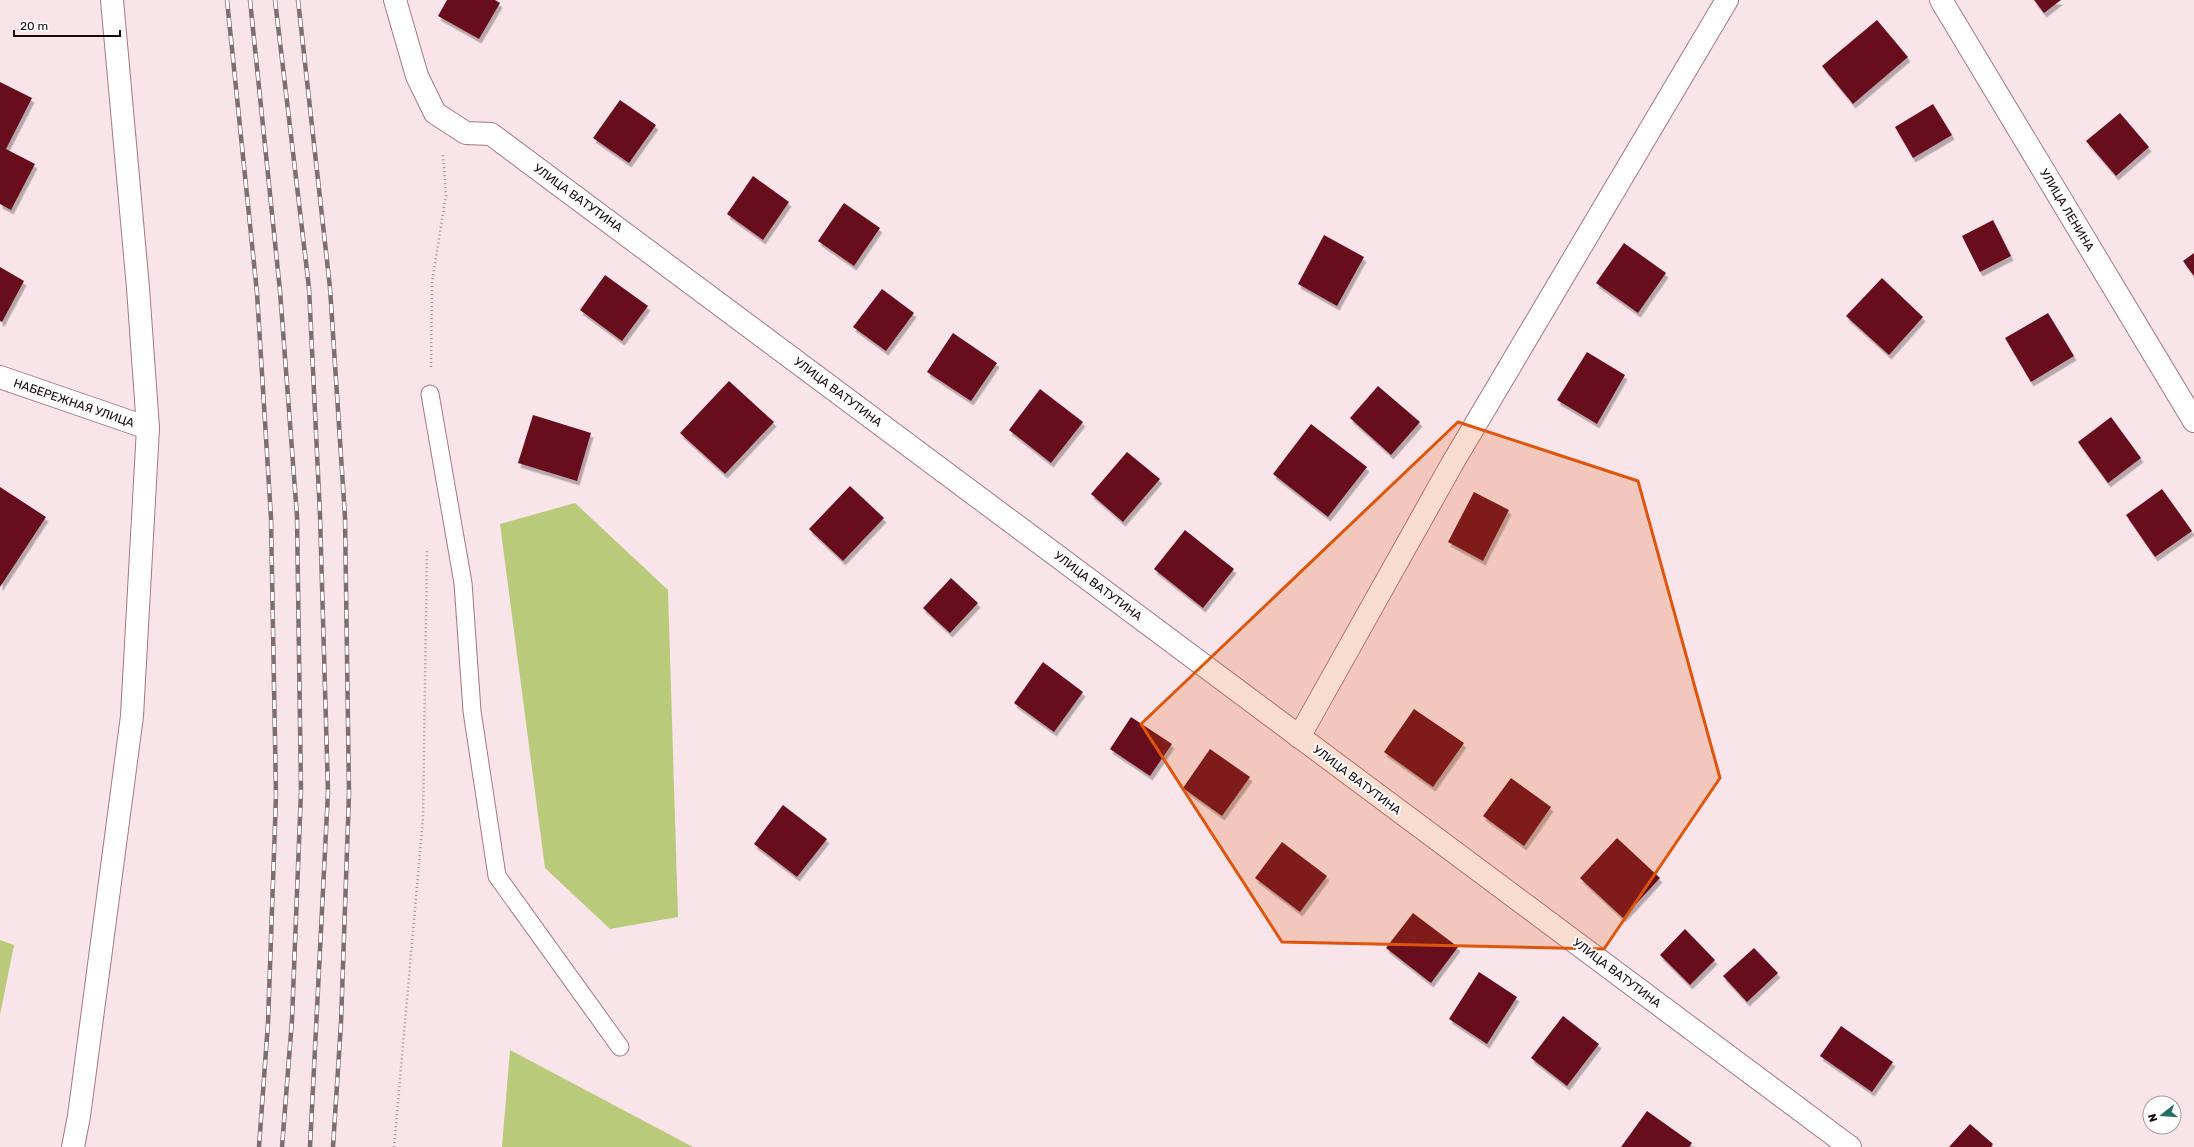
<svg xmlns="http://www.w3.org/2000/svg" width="2194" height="1147" font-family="Rubik,sans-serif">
  <defs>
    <filter id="shadow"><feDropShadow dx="2.5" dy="4.5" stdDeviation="0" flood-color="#0004"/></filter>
  </defs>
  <rect width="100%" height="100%" fill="#f8e4e9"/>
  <g fill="#b9cb7a">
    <path d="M575 503 668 590 678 917 610 929 545 868 500 524Z"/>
    <path d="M0 940 14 945 0 1015Z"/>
    <path d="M510 1050 693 1147H502Z"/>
  </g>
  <g fill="#680f1c" filter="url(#shadow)">
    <path d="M447 0H495L500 3 479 39 438 16Z"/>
    <path d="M2034 0H2061L2044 13Z"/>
    <path d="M1877 20 1908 57 1853 104 1822 66Z"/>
    <path d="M0 82 32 98 6 149 35 164 11 210 0 204Z"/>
    <path d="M620 100 656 125 629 163 593 138Z"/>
    <path d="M1933 104 1952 135 1913 158 1895 127Z"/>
    <path d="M2120 113 2149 147 2116 176 2086 141Z"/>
    <path d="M753 176 789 202 763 240 727 214Z"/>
    <path d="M844 203 880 228 854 266 818 241Z"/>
    <path d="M1993 220 2011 256 1980 272 1962 236Z"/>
    <path d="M1324 235 1364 257 1337 306 1298 284Z"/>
    <path d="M1624 243 1666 273 1638 313 1596 283Z"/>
    <path d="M2194 253V276L2183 261Z"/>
    <path d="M0 267 24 281 2 322 0 321Z"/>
    <path d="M605 275 648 306 622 341 580 310Z"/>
    <path d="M1882 278 1923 317 1889 355 1846 316Z"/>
    <path d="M882 289 914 313 886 351 853 327Z"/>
    <path d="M2048 313 2074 356 2031 382 2005 338Z"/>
    <path d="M953 333 997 363 971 401 927 372Z"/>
    <path d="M1587 352 1625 375 1597 424 1557 400Z"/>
    <path d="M729 381 774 422 725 474 680 433Z"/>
    <path d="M1378 386 1420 422 1391 455 1350 418Z"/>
    <path d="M1040 389 1083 422 1051 463 1009 430Z"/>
    <path d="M533 415 591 433 577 481 518 463Z"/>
    <path d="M2111 417 2141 458 2108 483 2078 442Z"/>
    <path d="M1311 424 1367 467 1328 517 1273 474Z"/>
    <path d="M1127 452 1160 479 1123 522 1091 494Z"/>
    <path d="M850 486 884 518 843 561 809 529Z"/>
    <path d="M0 487 46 517 0 587Z"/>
    <path d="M2162 489 2192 531 2155 557 2126 515Z"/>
    <path d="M1474 492 1509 510 1483 561 1448 542Z"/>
    <path d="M1185 530 1234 569 1203 608 1154 569Z"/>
    <path d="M951 578 978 603 950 633 923 608Z"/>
    <path d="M1043 662 1083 692 1054 732 1014 703Z"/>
    <path d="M1414 709 1464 743 1433 787 1384 752Z"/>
    <path d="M1131 717 1172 744 1150 776 1110 749Z"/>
    <path d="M1210 749 1250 777 1222 816 1183 788Z"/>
    <path d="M1511 778 1551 807 1524 846 1483 816Z"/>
    <path d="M783 805 827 839 797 877 754 844Z"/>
    <path d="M1617 838 1660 878 1623 918 1580 878Z"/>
    <path d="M1282 842 1327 876 1300 912 1255 878Z"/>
    <path d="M1413 913 1458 947 1431 983 1386 948Z"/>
    <path d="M1685 929 1715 960 1690 985 1660 955Z"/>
    <path d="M1754 948 1778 973 1747 1002 1723 976Z"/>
    <path d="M1479 972 1517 997 1487 1044 1449 1019Z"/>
    <path d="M1563 1016 1599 1044 1567 1086 1531 1058Z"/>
    <path d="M1841 1026 1893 1062 1872 1092 1820 1056Z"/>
    <path d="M1647 1111 1692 1143 1689 1147H1621Z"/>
    <path d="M1970 1124 1993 1144 1991 1147H1949Z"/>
  </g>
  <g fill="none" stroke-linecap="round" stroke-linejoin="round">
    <defs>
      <path id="lane" d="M430 394 463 583 472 711 497 876 620 1047"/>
      <g id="street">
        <path d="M395 0 417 76 435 113 466 133 491 134 1850 1147"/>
        <path d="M1941 0 2194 421"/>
        <path d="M0 377 148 428"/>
        <path d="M1299 737 1452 464 1727 0"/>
      </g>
      <path id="secondary" d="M73 1147 79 1116 132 716 148 428 138 288 112 0"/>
    </defs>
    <use href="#lane" stroke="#a57886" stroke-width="19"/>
    <use href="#street" stroke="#a57886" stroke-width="24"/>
    <use href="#secondary" stroke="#a57886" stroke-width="24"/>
    <g stroke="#a39196" stroke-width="2.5" stroke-dasharray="1 3" stroke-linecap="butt">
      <path d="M431 367 432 282 446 195 443 155"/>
      <path d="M394 1147 423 818 427 550"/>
    </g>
    <use href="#lane" stroke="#fff" stroke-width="17"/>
    <use href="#street" stroke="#fff" stroke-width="22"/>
    <use href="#secondary" stroke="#fff" stroke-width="22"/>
    <defs>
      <g id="rail">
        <path d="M227 0 257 293 271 518 276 796 268 1023 259 1147"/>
        <path d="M250 0 280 291 297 516 301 791 292 1020 282 1147"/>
        <path d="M275 0 309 288 320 515 328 792 310 1147"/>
        <path d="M298 0 330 288 345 517 349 793 341 1023 333 1147"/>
      </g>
    </defs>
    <use href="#rail" stroke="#7e6d72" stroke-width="4.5"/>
    <use href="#rail" stroke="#fff" stroke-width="3" stroke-dasharray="9" stroke-linecap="butt"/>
  </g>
  <path fill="#de550c" fill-opacity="0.2" stroke="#de550c" stroke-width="3" stroke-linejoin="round" d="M1458 422 1638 481 1720 778 1604 949 1282 942 1141 724Z"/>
  <g text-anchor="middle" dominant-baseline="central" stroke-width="4" stroke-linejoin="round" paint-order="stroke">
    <g font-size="12" fill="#16070c" stroke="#fff">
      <text transform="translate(578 198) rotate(36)">УЛИЦА ВАТУТИНА</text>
      <text transform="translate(2067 210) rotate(59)">УЛИЦА ЛЕНИНА</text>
      <text transform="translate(838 392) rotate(37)">УЛИЦА ВАТУТИНА</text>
      <text transform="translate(74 403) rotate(19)">НАБЕРЕЖНАЯ УЛИЦА</text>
      <text transform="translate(1098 586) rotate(37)">УЛИЦА ВАТУТИНА</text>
      <text transform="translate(1357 780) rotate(37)">УЛИЦА ВАТУТИНА</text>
      <text transform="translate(1617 973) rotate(37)">УЛИЦА ВАТУТИНА</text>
    </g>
  </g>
  <g transform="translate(2162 1115) rotate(253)"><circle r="19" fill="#ffffff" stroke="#a29c9e"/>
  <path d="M0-3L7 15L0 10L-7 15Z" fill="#286d61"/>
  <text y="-6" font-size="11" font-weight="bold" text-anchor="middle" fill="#16070c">N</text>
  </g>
  <path d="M14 30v6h106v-6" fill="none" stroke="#16070c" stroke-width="2"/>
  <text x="20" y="30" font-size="12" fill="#16070c" stroke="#ffffff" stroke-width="3" paint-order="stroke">20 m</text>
</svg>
